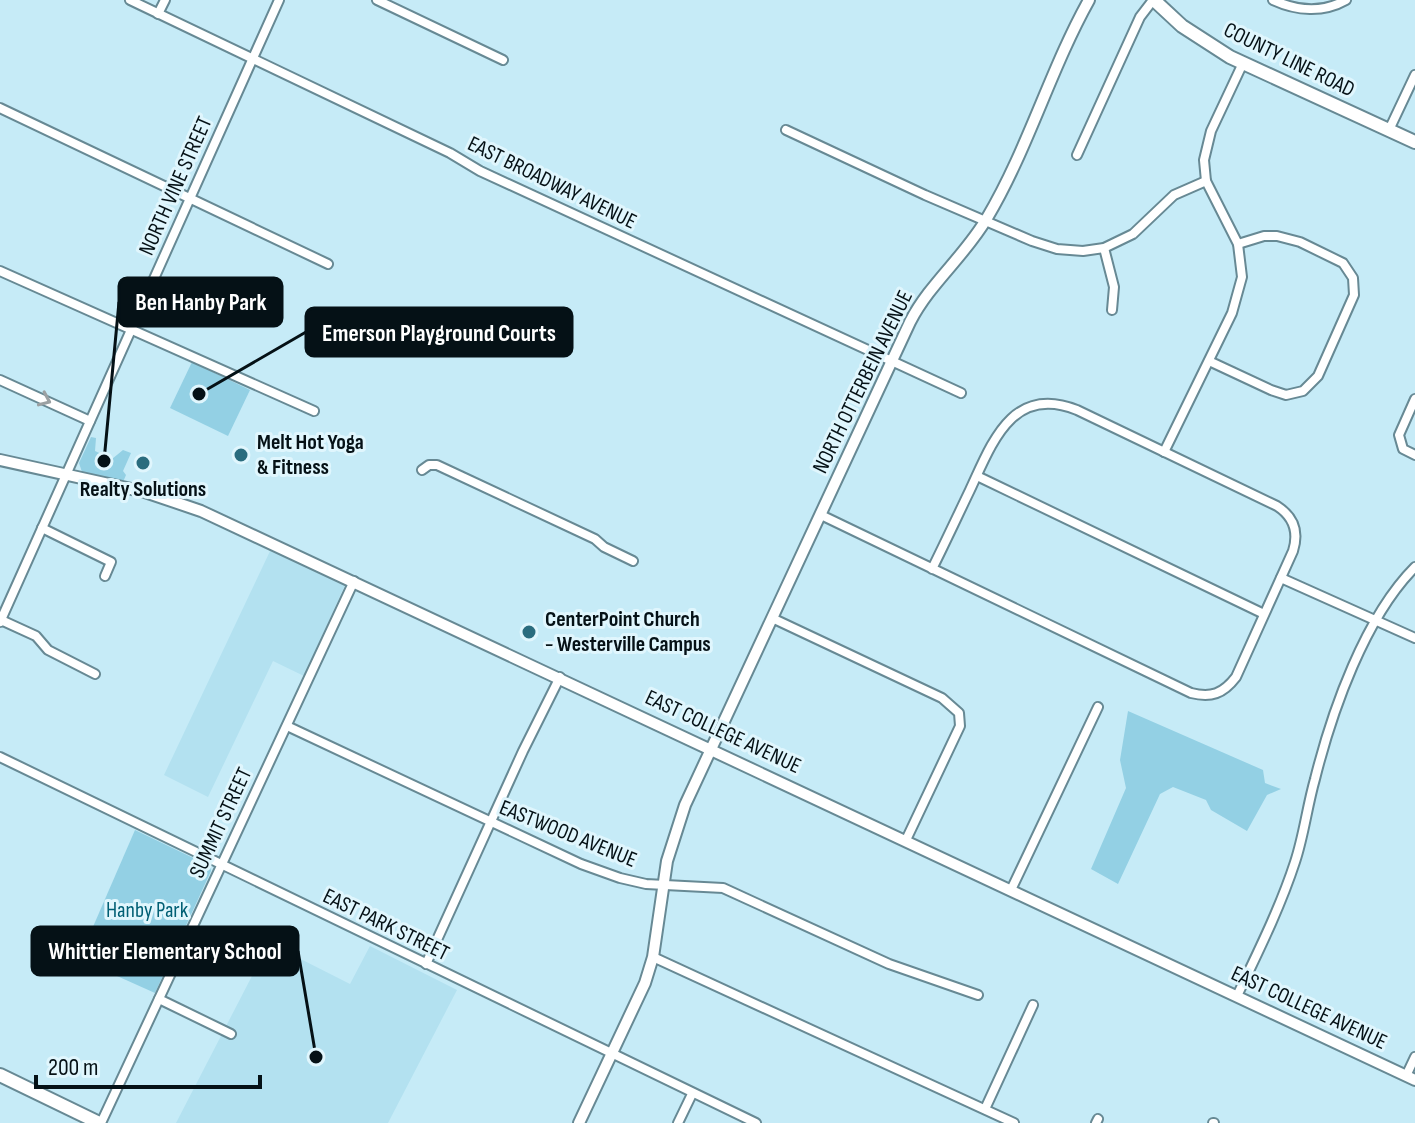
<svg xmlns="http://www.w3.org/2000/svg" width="1415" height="1123" font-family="'Sofia Sans Condensed',sans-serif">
  <rect width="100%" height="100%" fill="#c6ebf7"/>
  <g fill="#b3e1f0">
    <path d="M271 549 345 585 304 676 273 661 208 797 164 775Z"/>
    <path d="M269 943 350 984 370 946 457 990 388 1123H176Z"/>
  </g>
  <g fill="#93d0e4">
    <path d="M192 362 250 390 228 436 170 408Z"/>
    <path d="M91 437 96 438 95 451 112 459 123 450 131 453 123 471 126 475 123 482 82 472 79 463Z"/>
    <path d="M1128 711 1263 770 1265 783 1281 789 1267 795 1247 831 1211 810 1206 800 1173 787 1160 794 1118 884 1091 869 1126 788 1120 760Z"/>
    <path d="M135 830 210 866 211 871 155 993 79 959Z"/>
  </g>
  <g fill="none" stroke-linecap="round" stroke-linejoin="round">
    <defs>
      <g id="minor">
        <path d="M130 0 450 153 480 171 961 393"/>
        <path d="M377 0 503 60"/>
        <path d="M1273 0C1297 11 1323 13 1346 0"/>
        <path d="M158 14 165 0"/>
        <path d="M0 108 328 264"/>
        <path d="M786 130 925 195 1032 241 1057 249 1083 251 1104 248 1133 234 1174 195 1206 181"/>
        <path d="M1389 130 1415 75"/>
        <path d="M1077 155 1140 17 1153 0"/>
        <path d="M1104 248 1114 287 1112 310"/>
        <path d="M0 271 314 411"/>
        <path d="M1209 361 1271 390 1286 395 1303 391 1318 376 1354 295 1353 278 1343 263 1300 242 1277 236H1264L1238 244"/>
        <path d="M0 380 90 421"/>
        <path d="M1415 399 1399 435 1403 449 1415 455"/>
        <path d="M1164 452 1232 313 1242 277 1238 244 1206 181 1204 160 1211 131 1243 63"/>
        <path d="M422 470 429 465H437L595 539 604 547 633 561"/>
        <path d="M977 476 1264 614"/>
        <path d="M821 515 1191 693C1211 698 1223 694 1236 677L1293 551C1299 532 1294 517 1277 506L1077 410C1012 384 992 443 970 490 957 517 945 543 932 569"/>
        <path d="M42 528 111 562 105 576"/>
        <path d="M1281 578 1415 638"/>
        <path d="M772 618 942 698 959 713 960 726 906 840"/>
        <path d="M1 620 36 636 48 650 95 674"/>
        <path d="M0 622 279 0"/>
        <path d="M287 726 581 864 620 878 646 884 723 888 889 964 978 995"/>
        <path d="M0 757 756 1123"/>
        <path d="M1011 890 1098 707"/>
        <path d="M653 957 1014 1123"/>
        <path d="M426 964 523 751 560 677"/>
        <path d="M1237 996C1258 952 1280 908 1295 862 1304 835 1307 807 1315 779 1332 711 1365 617 1415 567"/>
        <path d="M159 999 231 1034"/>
        <path d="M1406 1076 1415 1057"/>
        <path d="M985 1109 1033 1005"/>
        <path d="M101 1123 354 581"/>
        <path d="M678 1123 692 1094"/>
        <path d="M1096 1123 1098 1119"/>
        <path d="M1213 1123H1214"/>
      </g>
      <g id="tertiary">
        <path d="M0 460 145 492 201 511 1415 1080"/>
        <path d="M579 1123 645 983 653 957 667 861 685 805 910 322C930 283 965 256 987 218 1028 149 1050 70 1089 0"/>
      </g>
      <g id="secondary">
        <path d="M1154 0 1182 26 1230 57 1415 142"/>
        <path d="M0 1075 99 1123"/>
      </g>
    </defs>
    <use href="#minor" stroke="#678994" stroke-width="12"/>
    <use href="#tertiary" stroke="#678994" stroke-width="14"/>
    <use href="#secondary" stroke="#678994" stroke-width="16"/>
    <use href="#minor" stroke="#fff" stroke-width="8"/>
    <use href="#tertiary" stroke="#fff" stroke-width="10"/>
    <use href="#secondary" stroke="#fff" stroke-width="12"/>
  </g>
  <defs><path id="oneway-chevron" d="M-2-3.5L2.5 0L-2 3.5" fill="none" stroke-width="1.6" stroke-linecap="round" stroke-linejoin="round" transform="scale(2)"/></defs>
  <use stroke="#9ba0a2" href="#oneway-chevron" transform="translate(45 400) rotate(24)"/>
  <g fill="#2a6c7e" stroke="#e0f6fd" stroke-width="3">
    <circle cx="241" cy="455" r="8"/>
    <circle cx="143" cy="463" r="8"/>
    <circle cx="529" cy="632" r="8"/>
  </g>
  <g text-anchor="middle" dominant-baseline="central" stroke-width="6" stroke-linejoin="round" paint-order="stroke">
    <g font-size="22" fill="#051116" stroke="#e0f6fd">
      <text transform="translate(1289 60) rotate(26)">COUNTY LINE ROAD</text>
      <text transform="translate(552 183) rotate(26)">EAST BROADWAY AVENUE</text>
      <text transform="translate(176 186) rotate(-66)">NORTH VINE STREET</text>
      <text transform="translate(863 382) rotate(-64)">NORTH OTTERBEIN AVENUE</text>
      <text transform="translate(723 732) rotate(25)">EAST COLLEGE AVENUE</text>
      <text transform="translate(221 823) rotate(-65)">SUMMIT STREET</text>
      <text transform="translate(568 834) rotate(22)">EASTWOOD AVENUE</text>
      <text transform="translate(386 925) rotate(26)">EAST PARK STREET</text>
      <text transform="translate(1309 1008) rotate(25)">EAST COLLEGE AVENUE</text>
    </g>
    <g font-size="22" font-weight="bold" fill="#051116" stroke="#e0f6fd" text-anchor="start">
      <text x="257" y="442">Melt Hot Yoga<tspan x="257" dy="25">&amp; Fitness</tspan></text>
      <text x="143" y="489" text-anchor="middle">Realty Solutions</text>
      <text x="545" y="619">CenterPoint Church<tspan x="545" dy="25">- Westerville Campus</tspan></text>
    </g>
    <g font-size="22" fill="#005f74" stroke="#e0f6fd">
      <text x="147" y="910">Hanby Park</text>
    </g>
  </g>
  <path fill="none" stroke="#051116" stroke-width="3" d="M104 461L119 302M199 394L306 332M316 1057L298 951"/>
  <g fill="#051116" stroke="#e0f6fd" stroke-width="3">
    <circle cx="104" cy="461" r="8"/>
    <circle cx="199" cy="394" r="8"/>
    <circle cx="316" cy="1057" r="8"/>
  </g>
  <g fill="#051116" stroke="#051116" stroke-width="3">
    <rect x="119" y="278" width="163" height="48" rx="8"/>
    <rect x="306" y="308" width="266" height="48" rx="8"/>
    <rect x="32" y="927" width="266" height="48" rx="8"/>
  </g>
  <g font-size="24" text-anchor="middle" font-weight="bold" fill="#fff">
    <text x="201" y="310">Ben Hanby Park</text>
    <text x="439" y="341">Emerson Playground Courts</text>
    <text x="165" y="959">Whittier Elementary School</text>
  </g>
  <path d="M36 1075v12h224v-12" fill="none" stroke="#051116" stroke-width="4"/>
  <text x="48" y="1075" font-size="24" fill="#051116" stroke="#e0f6fd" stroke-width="6" paint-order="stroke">200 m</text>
</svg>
